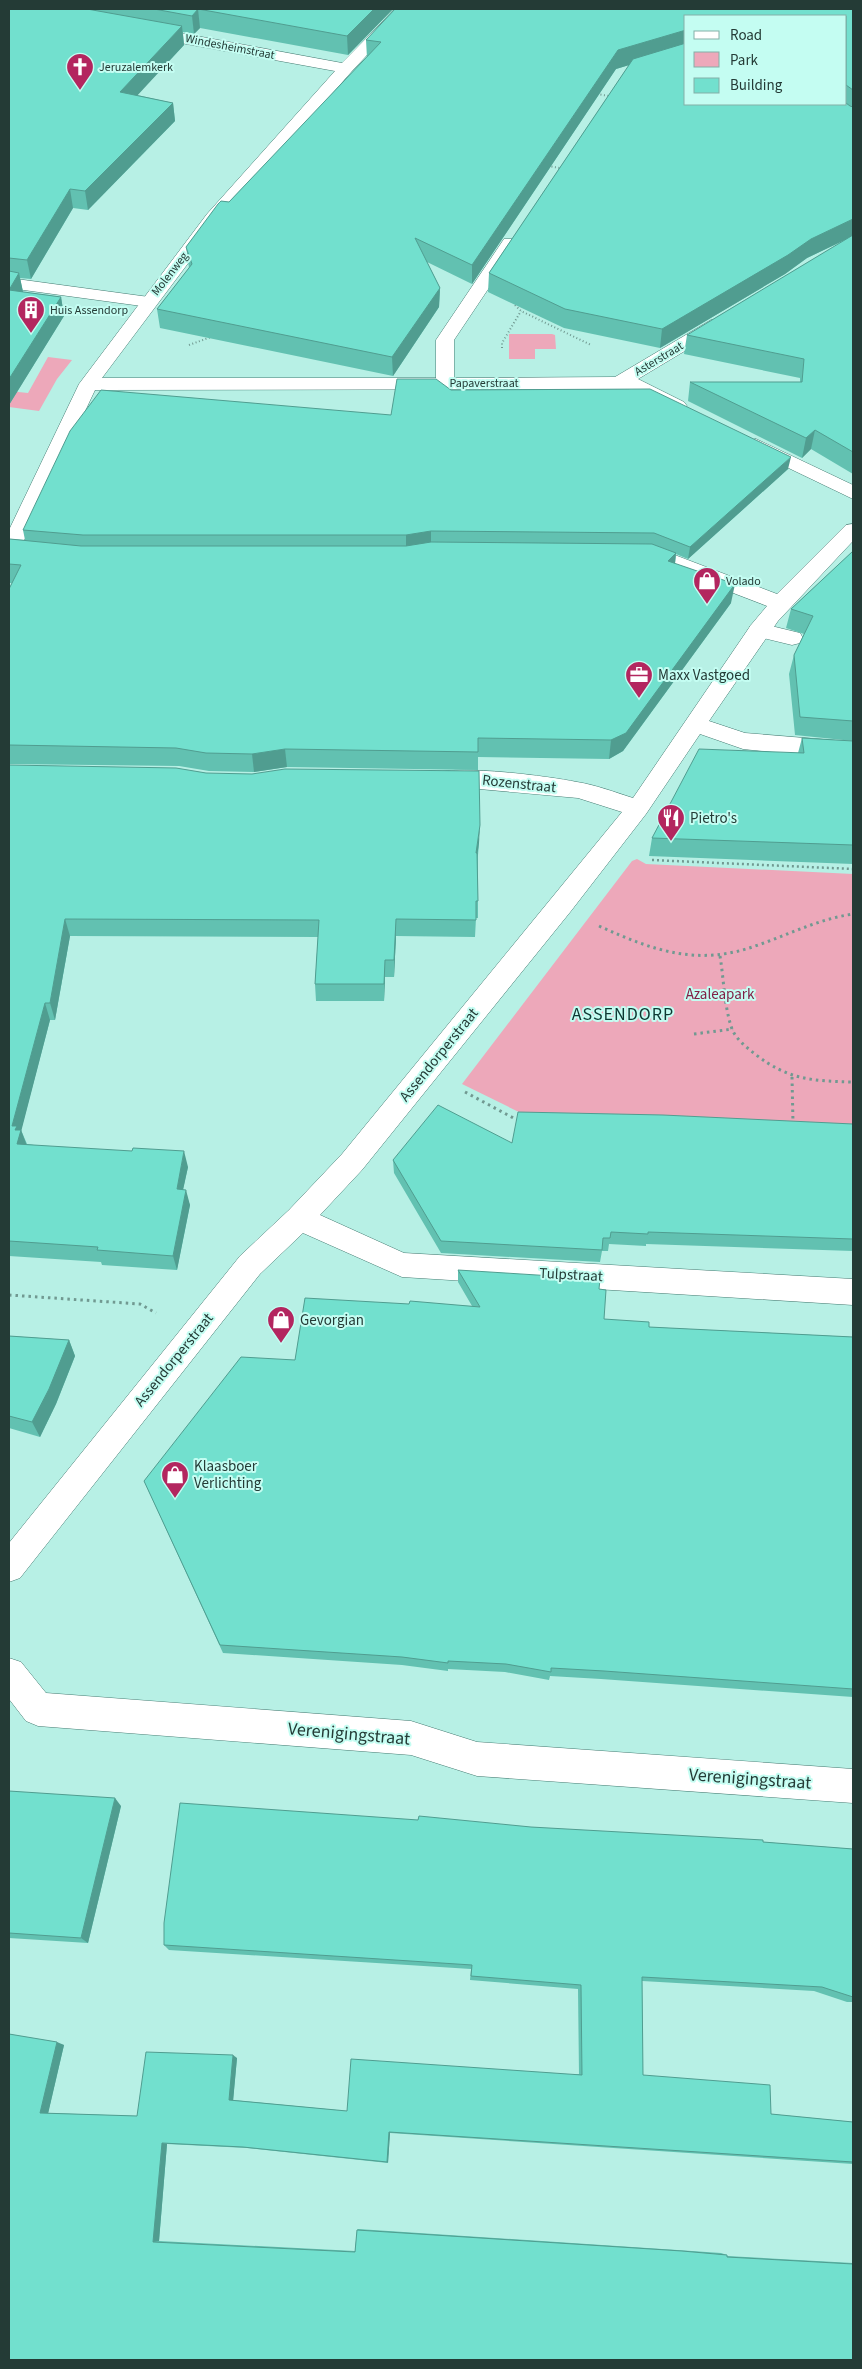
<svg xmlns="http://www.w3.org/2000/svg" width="862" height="2369" font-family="'Source Sans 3',sans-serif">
  <rect width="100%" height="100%" fill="#b7f0e5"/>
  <g fill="#eda8ba">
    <path d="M509 334H552L555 335 556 349H535V359H509Z"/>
    <path d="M48 357 72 360 57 379 39 411 9 407V391L28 393Z"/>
    <path d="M637 859 646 864 853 874V1127L525 1115 462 1084 632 861Z"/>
  </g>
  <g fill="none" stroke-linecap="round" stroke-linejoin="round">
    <defs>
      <g id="service">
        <path d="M9 278 149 297 155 298 158 302 155 306 149 307 9 288Z"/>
        <path d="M759 623 800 633 803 638 800 643 792 645 751 635 748 630 751 625Z"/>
      </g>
      <g id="minor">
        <path d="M395 9H410L352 71 219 222 102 378H436V340L504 239H516L519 243 454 340V378L615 377 711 320H723L726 324 723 328 638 379 684 402 687 406 684 410 677 412 670 410 628 389 95 390 19 551 16 556 9 558V530L79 384 207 214 335 71 148 37 140 32 143 29 148 27 342 63Z"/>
        <path d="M756 439 853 485V499L749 449 746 445 749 441Z"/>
        <path d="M853 524V541L778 621 709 721 745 733 853 742V758L809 756 743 749 700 734 646 814 571 911 362 1170 320 1215 404 1253 853 1279V1305L402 1277 303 1233 260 1274 20 1578 9 1582V1543L240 1256 289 1210 342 1154 622 812 578 798 435 785 431 779 435 773C462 765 547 776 577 782 596 785 614 792 633 798L751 625 767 606 650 561 631 559 628 554 631 549 638 547 659 549 777 594 846 525Z"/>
        <path d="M9 1658 21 1662 46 1693 411 1721 477 1742 853 1769V1803L477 1776 411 1755 38 1726 26 1721 9 1699Z"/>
      </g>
    </defs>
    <use href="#service" stroke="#457b72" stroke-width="1"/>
    <use href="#minor" stroke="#457b72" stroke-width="1"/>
    <g stroke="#719991" stroke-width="2" stroke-dasharray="1 2.5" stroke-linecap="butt">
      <path d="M597 94 609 96"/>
      <path d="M548 166 560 168"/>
      <path d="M515 305 521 311 591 345"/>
      <path d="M189 345 211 337"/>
      <path d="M502 348V343L521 311"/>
    </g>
    <path stroke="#719991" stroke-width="2.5" stroke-dasharray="2 3" stroke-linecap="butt" d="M652 860 853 869"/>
    <g stroke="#719991" stroke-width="3" stroke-dasharray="2.5 4" stroke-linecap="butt">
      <path d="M599 926C654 951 699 967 758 945 790 934 819 919 853 914"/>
      <path d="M720 956C724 980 724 1006 732 1029 736 1039 746 1047 755 1054 788 1080 813 1081 853 1082"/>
      <path d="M694 1034 733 1029"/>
      <path d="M792 1077 793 1123"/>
      <path d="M465 1092 519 1121"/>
      <path d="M9 1295 140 1304 156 1313"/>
    </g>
    <use href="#service" fill="#fff" fill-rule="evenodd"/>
    <use href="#minor" fill="#fff" fill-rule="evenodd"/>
  </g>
  <g fill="#62c1b1" fill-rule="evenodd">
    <path d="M9 9H393L348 55 200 28 194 34 183 32 184 45 137 95 173 103 175 121 88 210 73 208 31 279 20 278 23 292 61 297 64 316 9 405Z"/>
    <path d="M395 9H853V474L811 449 802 458 688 401 690 382H800V378L684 354 687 335 847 239 807 258 785 274 660 348 564 328 488 292 489 273 629 65 616 69 472 284 427 262 440 288 439 307 393 376 160 328 157 309 189 268 186 247 221 201 229 202 367 58 366 40ZM686 16H846V104H686Z"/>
    <path d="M451 390 788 469 688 559 676 554 675 564 731 603 623 751 609 759 478 757V770L287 767 254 772 209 771 179 766 9 764V589L12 583H9V539L25 540 23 530 391 415Z"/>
    <path d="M853 551V864L649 856 652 838 798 753 802 738 853 741 795 735 789 674 794 655 804 634 786 628 791 609Z"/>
    <path d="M9 765 479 843 478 855V918H476L475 937 396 936 394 977H385L384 1001H316L315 984 318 937 70 936 55 1020H50L21 1130 27 1144 188 1167 183 1189 190 1205 177 1270 102 1265 101 1262 9 1256Z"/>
    <path d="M853 1124V1251L646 1244V1246L609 1244 608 1251H602L600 1262 441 1253 394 1173 393 1160 512 1143Z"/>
    <path d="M458 1270 599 1289 604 1319 649 1327 853 1337V1697L601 1679 550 1676 549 1680 505 1672 448 1669V1671L402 1665 223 1653 144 1481 295 1360 409 1304 472 1306 458 1282Z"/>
    <path d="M9 1336 69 1340 75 1356 56 1404 40 1437 9 1428Z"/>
    <path d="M9 1791 121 1806 88 1943 9 1938Z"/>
    <path d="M418 1820 763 1842 853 1849V2002H847L814 1991 642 1981 643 2075 771 2114 853 2122V2164L390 2133 388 2163 247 2148 167 2144 159 2241 355 2251 357 2230 358 2229 677 2250 721 2253 727 2255V2256L853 2263V2360H9V2034L64 2045 48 2113 137 2116 237 2058 233 2100 347 2111 579 2074 578 1989 470 1980 471 1969 169 1950 164 1945Z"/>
  </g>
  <g fill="#509d90">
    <path d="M198 9 200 28 194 34 192 16Z"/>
    <path d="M374 9H393L348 55 347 36Z"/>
    <path d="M182 26 184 45 123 111 120 92Z"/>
    <path d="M686 30V48L616 69 472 284V265L618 50Z"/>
    <path d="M173 103 175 121 88 210 85 191Z"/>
    <path d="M70 189 73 208 31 279 27 260Z"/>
    <path d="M853 219V236L807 258 785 274 660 348 662 329 811 239Z"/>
    <path d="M19 273 23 292 13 310 9 290Z"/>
    <path d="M440 288 439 307 393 376 392 357Z"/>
    <path d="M61 297 64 316 9 405V379Z"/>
    <path d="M815 430 811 449 802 458 806 438Z"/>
    <path d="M791 457 788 469 688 559 690 547Z"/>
    <path d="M431 531V543L406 547V535Z"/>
    <path d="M676 553 674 572 668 561Z"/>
    <path d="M735 584 731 603 623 751 609 759 611 740Z"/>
    <path d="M285 749 287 767 254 772 252 754Z"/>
    <path d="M480 825 479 843 475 871 476 853Z"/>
    <path d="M65 919 70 936 55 1020 50 1003Z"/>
    <path d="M396 919V936L394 977V960Z"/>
    <path d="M385 960V977L384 1001V984Z"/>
    <path d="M45 1003 50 1020 21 1132V1130L27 1146 17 1144 12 1126Z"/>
    <path d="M184 1151 188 1167 180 1204 177 1189Z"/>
    <path d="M186 1190 190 1205 177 1270 173 1256Z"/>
    <path d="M69 1340 75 1356 56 1404 40 1437 32 1422Z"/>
    <path d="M115 1798 121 1806 88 1943 81 1938Z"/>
    <path d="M57 2042 64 2045 48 2114 40 2113Z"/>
    <path d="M233 2055 237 2058 233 2102 229 2100Z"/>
    <path d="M389 2132 390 2133 388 2163 387 2162Z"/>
    <path d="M162 2143 167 2144 159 2241 153 2242Z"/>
  </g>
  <g fill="#72e0ce" stroke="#509d90">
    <path d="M9 9H87L182 26 120 92 173 103 85 191 70 189 27 260 9 258Z"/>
    <path d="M154 9H374L347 36 198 9 192 16Z"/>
    <path d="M395 9H853V90L846 85V16H686V30L618 50 472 265 415 238 440 288 392 357 157 309 192 264 186 247 218 204 221 201 229 202 381 42 366 40Z"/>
    <path d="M686 43V104H846V103L850 106 853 107V219L811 239 788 255 662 329 565 309 489 273 633 59Z"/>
    <path d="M853 235V452L815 430 806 438 690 382H802L804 359 687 335Z"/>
    <path d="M9 271 19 273 9 290Z"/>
    <path d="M9 290 61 297 9 379Z"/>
    <path d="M397 379H436L451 390 650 389 791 457 690 547 654 533 431 531 406 535H83L23 530 70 431 101 390 391 415Z"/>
    <path d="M9 539H10L81 546H406L431 542 652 544 676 553 668 561 735 584 626 733 611 740 478 738V752L285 749 252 754 206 753 176 748 9 745V589L21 565 9 564Z"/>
    <path d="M853 551V721L800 717 794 655 813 616 791 609Z"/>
    <path d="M802 738 853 741V845L652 838 699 749 804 753Z"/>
    <path d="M9 765 176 768 206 773 252 774 285 769 479 771 480 825 476 853H477L478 901H476V920L396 919 394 960H385L384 984H315L319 920 65 919 50 1003H45L12 1126H17L15 1130H21L17 1144 132 1151 133 1148 184 1151 177 1189 186 1190 173 1256 97 1250 98 1247 9 1241Z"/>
    <path d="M438 1105 512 1143 518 1112 663 1115 853 1124V1239L648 1232V1234L611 1232 610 1238H603L602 1250 441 1241 393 1160Z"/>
    <path d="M458 1270 600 1279 599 1289 606 1290 604 1319 649 1322V1327L853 1337V1689L604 1671 551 1668V1672L506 1664 448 1661V1663L402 1657 220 1645 144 1481 241 1357 295 1360 305 1298 409 1304 410 1301 480 1307Z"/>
    <path d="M9 1336 69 1340 49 1389 32 1422 9 1416Z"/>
    <path d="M9 1791 115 1798 81 1938 9 1933Z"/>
    <path d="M180 1803 418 1820 419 1816 531 1827 763 1840V1842L853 1849V1997L822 1987 642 1977 643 2075 770 2085 771 2114 853 2122V2162L389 2132 387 2162 243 2147 162 2143 153 2242 355 2252 357 2230 682 2251 727 2255V2257L853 2264V2360H9V2034L57 2042 40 2113 137 2116 146 2052 233 2055 229 2100 347 2111 351 2059 582 2075 581 1985 471 1976 472 1965 164 1945V1923Z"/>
  </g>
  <defs>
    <symbol id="church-pin" viewBox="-11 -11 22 30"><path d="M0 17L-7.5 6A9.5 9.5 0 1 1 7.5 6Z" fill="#b3265f" stroke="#c4fdf2"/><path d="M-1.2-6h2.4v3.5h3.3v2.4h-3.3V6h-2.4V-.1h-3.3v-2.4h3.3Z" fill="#fff"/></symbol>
    <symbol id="building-pin" viewBox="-11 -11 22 30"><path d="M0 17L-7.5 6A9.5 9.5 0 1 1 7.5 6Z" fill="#b3265f" stroke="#c4fdf2"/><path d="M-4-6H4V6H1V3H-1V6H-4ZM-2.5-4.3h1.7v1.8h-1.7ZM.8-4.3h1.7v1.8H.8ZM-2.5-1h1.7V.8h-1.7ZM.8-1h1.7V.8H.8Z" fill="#fff"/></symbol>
    <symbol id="shop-pin" viewBox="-11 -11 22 30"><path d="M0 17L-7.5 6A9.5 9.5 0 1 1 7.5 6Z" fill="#b3265f" stroke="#c4fdf2"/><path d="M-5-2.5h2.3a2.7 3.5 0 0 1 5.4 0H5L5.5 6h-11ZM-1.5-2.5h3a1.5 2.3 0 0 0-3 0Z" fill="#fff"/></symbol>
    <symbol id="office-pin" viewBox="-11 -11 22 30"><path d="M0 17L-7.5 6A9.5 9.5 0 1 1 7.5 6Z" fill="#b3265f" stroke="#c4fdf2"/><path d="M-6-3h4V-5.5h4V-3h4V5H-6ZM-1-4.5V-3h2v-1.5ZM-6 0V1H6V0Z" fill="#fff"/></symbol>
    <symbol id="restaurant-pin" viewBox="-11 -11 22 30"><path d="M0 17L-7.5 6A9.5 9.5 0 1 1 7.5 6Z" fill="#b3265f" stroke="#c4fdf2"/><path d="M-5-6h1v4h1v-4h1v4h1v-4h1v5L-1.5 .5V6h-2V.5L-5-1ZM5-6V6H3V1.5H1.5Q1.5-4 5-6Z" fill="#fff"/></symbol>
  </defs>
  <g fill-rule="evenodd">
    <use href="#church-pin" x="64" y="51" width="32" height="43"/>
    <use href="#building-pin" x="15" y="294" width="32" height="43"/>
    <use href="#shop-pin" x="691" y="565" width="32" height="43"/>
    <use href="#office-pin" x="623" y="659" width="32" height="43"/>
    <use href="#restaurant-pin" x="655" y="802" width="32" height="43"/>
    <use href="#shop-pin" x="265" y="1304" width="32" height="43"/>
    <use href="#shop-pin" x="159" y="1459" width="32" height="43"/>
  </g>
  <g text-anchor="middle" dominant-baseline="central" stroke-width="4" stroke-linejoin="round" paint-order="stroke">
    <g font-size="12" fill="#243b36" stroke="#c4fdf2">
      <text transform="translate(230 47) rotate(11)">Windesheimstraat</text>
      <text transform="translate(170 274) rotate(-52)">Molenweg</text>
      <text transform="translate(659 359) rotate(-31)">Asterstraat</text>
      <text x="484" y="383">Papaverstraat</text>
    </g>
    <g font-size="12" fill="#243b36" stroke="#c4fdf2" text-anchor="start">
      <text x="99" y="67">Jeruzalemkerk</text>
      <text x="50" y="310">Huis Assendorp</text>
      <text x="726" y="581">Volado</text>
    </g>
    <g font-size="15" fill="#243b36" stroke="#c4fdf2" text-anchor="start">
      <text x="658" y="675">Maxx Vastgoed</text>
      <text x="690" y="818">Pietro's</text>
      <text x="300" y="1320">Gevorgian</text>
      <text x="194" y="1466">Klaasboer<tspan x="194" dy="17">Verlichting</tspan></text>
    </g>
    <g font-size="15" fill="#243b36" stroke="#c4fdf2">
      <text transform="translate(519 784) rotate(6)">Rozenstraat</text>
      <text transform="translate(439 1055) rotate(-51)">Assendorperstraat</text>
      <text transform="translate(571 1275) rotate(3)">Tulpstraat</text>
      <text transform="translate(174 1360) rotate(-51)">Assendorperstraat</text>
    </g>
    <g font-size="15" fill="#812045" stroke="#c4fdf2">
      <text x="720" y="994">Azaleapark</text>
    </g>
    <g font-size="18" letter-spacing="1" fill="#0d3832" stroke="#c4fdf2">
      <text x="623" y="1014">ASSENDORP</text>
    </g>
    <g font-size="18" fill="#243b36" stroke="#c4fdf2">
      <text transform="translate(349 1734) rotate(5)">Verenigingstraat</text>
      <text transform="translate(750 1779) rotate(4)">Verenigingstraat</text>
    </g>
  </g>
  <rect width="862" height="2369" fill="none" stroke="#243b36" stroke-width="20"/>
  <rect x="684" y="15" width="162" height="90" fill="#c4fdf2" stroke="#84afa7"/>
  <rect x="694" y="31" width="25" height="8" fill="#ffffff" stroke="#84afa7"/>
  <text x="730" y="40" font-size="15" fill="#243b36">Road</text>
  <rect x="694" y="52" width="25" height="15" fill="#eda8ba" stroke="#84afa7"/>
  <text x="730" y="65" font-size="15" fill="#243b36">Park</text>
  <rect x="694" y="78" width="25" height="15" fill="#72e0ce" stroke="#84afa7"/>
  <text x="730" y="90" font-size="15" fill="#243b36">Building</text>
</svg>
